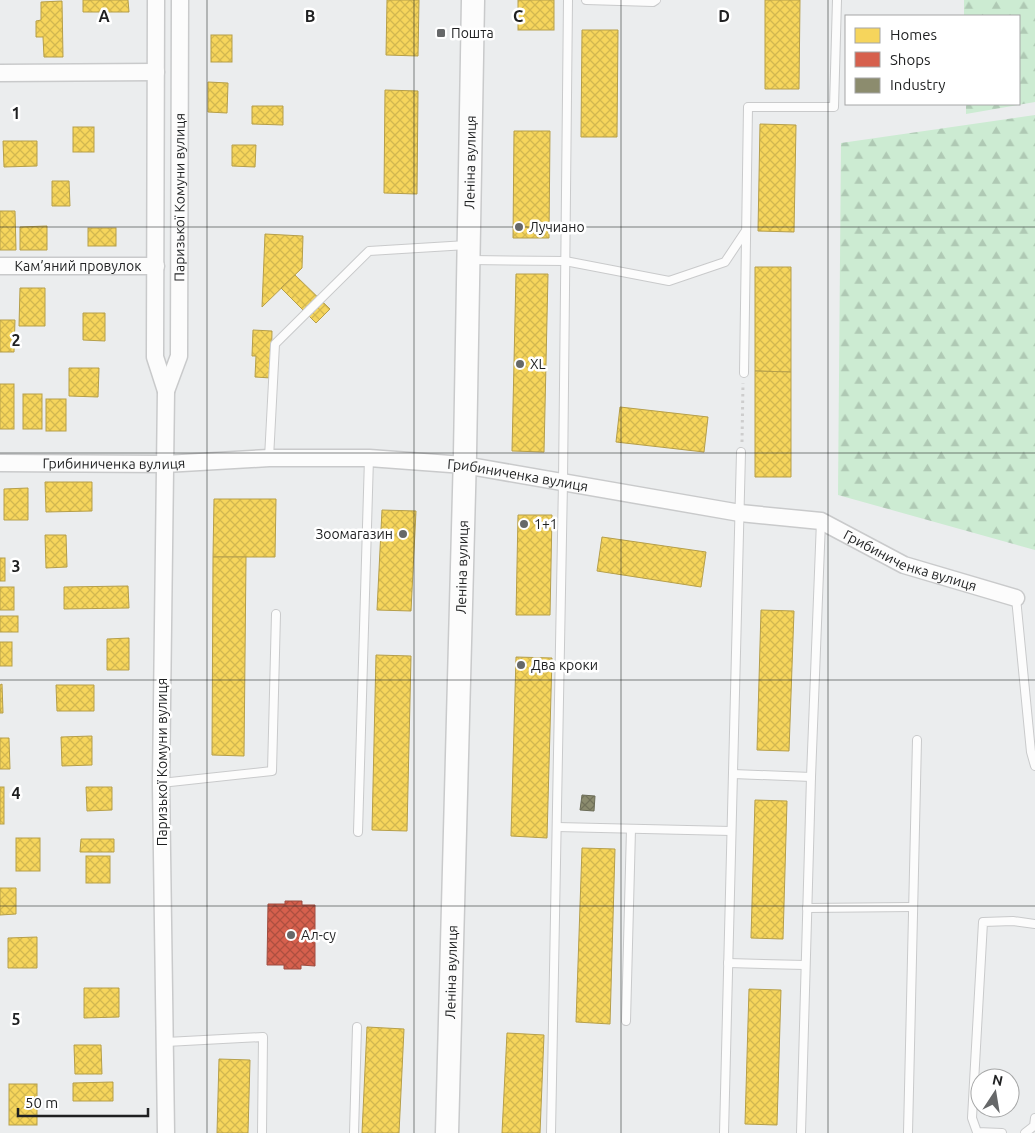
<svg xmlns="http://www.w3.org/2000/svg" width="1035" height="1133" font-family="Ubuntu,sans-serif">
  <defs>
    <pattern id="forest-firs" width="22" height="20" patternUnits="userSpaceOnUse" patternTransform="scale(1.25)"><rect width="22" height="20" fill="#ccebd2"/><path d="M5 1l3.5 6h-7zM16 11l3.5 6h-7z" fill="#afc9b4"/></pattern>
    <pattern id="homes-cross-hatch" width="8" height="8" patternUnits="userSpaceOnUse" patternTransform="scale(1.25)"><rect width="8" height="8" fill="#f6d55c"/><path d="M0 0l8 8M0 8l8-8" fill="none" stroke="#d2b750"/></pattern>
    <pattern id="shops-cross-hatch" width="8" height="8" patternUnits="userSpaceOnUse" patternTransform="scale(1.25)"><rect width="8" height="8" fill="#d6604d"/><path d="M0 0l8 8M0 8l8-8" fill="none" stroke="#ad4f40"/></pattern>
    <pattern id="industry-cross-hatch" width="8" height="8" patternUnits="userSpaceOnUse" patternTransform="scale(1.25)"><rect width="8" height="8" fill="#8c8c6e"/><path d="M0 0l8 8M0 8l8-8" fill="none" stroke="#72725a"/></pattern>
  </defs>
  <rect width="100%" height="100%" fill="#ebedee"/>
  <g fill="url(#forest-firs)">
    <path d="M964 0H1035V102L966 114V104H1019V16H964Z"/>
    <path d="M1035 115V550L838 495 841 143Z"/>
  </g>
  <g fill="url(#homes-cross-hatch)" stroke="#b69f4a">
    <path d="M83 0H128L129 12H83Z"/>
    <path d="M387 0H419L418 56 386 55Z"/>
    <rect x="518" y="0" width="36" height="30"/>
    <path d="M765 0H800L799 89H765Z"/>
    <path d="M62 1 63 57H44L43 37H36V21L41 20V2Z"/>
    <path d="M582 30H618L617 137H581Z"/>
    <rect x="211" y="35" width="21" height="27"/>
    <path d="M208 82 228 83 227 113 208 112Z"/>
    <path d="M385 90 418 91 417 194 384 193Z"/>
    <path d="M252 106H283V125L252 124Z"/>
    <path d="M760 124 796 125 794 232 758 231Z"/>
    <rect x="73" y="127" width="21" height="25"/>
    <path d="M514 131H550L549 238H513Z"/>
    <path d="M3 141H37V166L4 167Z"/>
    <path d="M232 145H256L255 167 232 166Z"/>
    <path d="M52 181H69L70 206H52Z"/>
    <path d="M0 211H15L16 250H0Z"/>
    <path d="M47 226V250H20V227Z"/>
    <rect x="88" y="228" width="28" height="18"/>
    <path d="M265 234 303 236 302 268 262 307Z"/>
    <path d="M755 267H791V372L755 371Z"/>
    <path d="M516 274H548L544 452 512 451Z"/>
    <path d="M295 275 330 309 316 323 281 288Z"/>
    <path d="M20 288H45V326H19Z"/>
    <path d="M83 313H105V341L83 340Z"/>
    <path d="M0 320H15L14 352H0Z"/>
    <path d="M253 330 272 331 271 378 255 377 256 356H252Z"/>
    <path d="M69 368H99L98 397 69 396Z"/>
    <path d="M755 371 791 372V477H755Z"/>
    <rect x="0" y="384" width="14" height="45"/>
    <rect x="23" y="394" width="19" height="35"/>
    <rect x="46" y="399" width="20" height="32"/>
    <path d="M620 407 708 417 704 452 616 442Z"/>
    <path d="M45 482H92V511L46 512Z"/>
    <path d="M28 488V520H4V489Z"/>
    <path d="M214 499H276L275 557H213Z"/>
    <path d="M382 510 416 511 411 611 377 610Z"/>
    <path d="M518 515H552L550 615H516Z"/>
    <path d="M45 535H66L67 567 46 568Z"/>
    <path d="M602 537 706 552 701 587 597 571Z"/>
    <path d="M213 557H246L244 756 212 755Z"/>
    <rect x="0" y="558" width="5" height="23"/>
    <path d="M128 586 129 608 64 609V587Z"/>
    <rect x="0" y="587" width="14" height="23"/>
    <path d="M761 610 794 611 789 751 757 750Z"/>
    <rect x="0" y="616" width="18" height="16"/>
    <path d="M129 638V670H107V639Z"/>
    <rect x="0" y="642" width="12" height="24"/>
    <path d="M376 655 411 656 407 831 372 830Z"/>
    <path d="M516 657 552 658 547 838 511 836Z"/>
    <path d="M2 684 3 713H0V685Z"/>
    <path d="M56 685H94V711H57Z"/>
    <path d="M92 736V765L62 766 61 737Z"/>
    <path d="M0 738H9L10 769H0Z"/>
    <rect x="0" y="787" width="4" height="37"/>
    <path d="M86 787H112V810L87 811Z"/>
    <path d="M755 800 787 801 783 939 751 938Z"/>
    <rect x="16" y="838" width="24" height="33"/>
    <path d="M81 839H114V852H80Z"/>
    <path d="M582 848 615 849 610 1024 576 1022Z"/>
    <rect x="86" y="856" width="24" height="27"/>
    <path d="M0 888H16V914L0 915Z"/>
    <path d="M37 937V968H8V938Z"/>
    <path d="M84 988H119V1017L84 1018Z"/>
    <path d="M749 989 781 990 777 1125 745 1124Z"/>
    <path d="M367 1027 404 1029 399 1133H362Z"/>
    <path d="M507 1033 544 1035 540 1133H502Z"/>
    <path d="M74 1045H101L102 1074H75Z"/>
    <path d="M219 1059 250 1060 248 1133H217Z"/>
    <path d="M113 1082V1101H73V1083Z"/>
    <rect x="9" y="1084" width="28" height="41"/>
  </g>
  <path fill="url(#shops-cross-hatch)" stroke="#9f4d40" d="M285 901H302V905H315V966L301 965V969H284V965H267L268 904H285Z"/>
  <path fill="url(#industry-cross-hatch)" stroke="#6b6c57" d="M582 795 595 796 594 811 580 810Z"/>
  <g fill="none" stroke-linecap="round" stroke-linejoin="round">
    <defs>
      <g id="lane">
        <path d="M586 0 653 2 656 0"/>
        <path d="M470 260 565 261 669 281 725 262 745 232"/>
        <path d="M744 373 748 107H834L837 0"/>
        <path d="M269 458 275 344 369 251 467 245"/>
        <path d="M1016 598 1031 752 1035 766"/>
        <path d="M733 774 811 777"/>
        <path d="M161 783 272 771 276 614"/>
        <path d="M557 827 731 831"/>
        <path d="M358 832 369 458"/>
        <path d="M807 908 913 907"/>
        <path d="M728 963 805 965"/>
        <path d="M626 1021 631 829"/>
        <path d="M166 1042 263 1037 262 1133"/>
        <path d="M354 1133 357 1027"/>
        <path d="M551 1133 563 482 568 0"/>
        <path d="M724 1133 741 452"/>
        <path d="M801 1133 811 777 821 521"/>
        <path d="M908 1133 917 740"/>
        <path d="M1002 1133 977 1132 972 1118 983 922 1013 921 1035 924"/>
        <path d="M1025 1133 1034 1126 1035 1118"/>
      </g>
      <g id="street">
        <path d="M156 0 155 357 166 391 161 783 166 1133"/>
        <path d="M0 73 156 72"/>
        <path id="s1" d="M0 266H156"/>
        <path id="s2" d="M166 391 179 356 180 0"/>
        <path id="s3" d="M0 463 165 464 269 458H369L464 465 740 513 821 521 904 565 1016 598"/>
      </g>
      <g id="secondary">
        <path id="s4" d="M447 1133 465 454 473 0"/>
      </g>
    </defs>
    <use href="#lane" stroke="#c9cacb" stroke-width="10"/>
    <use href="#street" stroke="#c9cacb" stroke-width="19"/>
    <use href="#secondary" stroke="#c9cacb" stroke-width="25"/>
    <path stroke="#cdcdcd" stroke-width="3" stroke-dasharray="2.5 4" stroke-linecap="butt" d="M742 442 743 383"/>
    <use href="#lane" stroke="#fcfcfc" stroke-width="8"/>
    <use href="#street" stroke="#fcfcfc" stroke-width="16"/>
    <use href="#secondary" stroke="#fcfcfc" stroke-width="22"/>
  </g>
  <path fill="none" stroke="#1f2021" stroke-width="1" stroke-opacity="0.55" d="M207 0V1133M414 0V1133M621 0V1133M828 0V1133M0 227H1035M0 453H1035M0 680H1035M0 906H1035"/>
  <g fill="#666869" stroke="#fff" stroke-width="2">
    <rect x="436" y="28" width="10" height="10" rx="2.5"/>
    <circle cx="519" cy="227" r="5"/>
    <circle cx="520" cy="364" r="5"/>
    <circle cx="524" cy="524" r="5"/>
    <circle cx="403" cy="534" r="5"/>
    <circle cx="521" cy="665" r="5"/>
    <circle cx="291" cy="935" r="5"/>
  </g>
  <g text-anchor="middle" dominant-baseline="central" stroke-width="5" stroke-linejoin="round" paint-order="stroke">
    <g font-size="14" fill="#1f2021" stroke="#fff" text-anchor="start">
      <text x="451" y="33">Пошта</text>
      <text x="529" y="227">Лучиано</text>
      <text x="530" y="364">XL</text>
      <text x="534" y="524">1+1</text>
      <text x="393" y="534" text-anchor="end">Зоомагазин</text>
      <text x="531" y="665">Два кроки</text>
      <text x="301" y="935">Ал-су</text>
    </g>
    <g font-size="14" fill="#1f2021" stroke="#fff">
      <text stroke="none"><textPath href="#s4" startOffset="971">Леніна вулиця</textPath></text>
      <text stroke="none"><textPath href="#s2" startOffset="196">Паризької Комуни вулиця</textPath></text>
      <text stroke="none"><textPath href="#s1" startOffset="78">Кам’яний провулок</textPath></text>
      <text stroke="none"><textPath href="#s3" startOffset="114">Грибиниченка вулиця</textPath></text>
      <text stroke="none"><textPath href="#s3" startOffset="519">Грибиниченка вулиця</textPath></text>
      <text stroke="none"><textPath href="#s3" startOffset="924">Грибиниченка вулиця</textPath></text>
      <text stroke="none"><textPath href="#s4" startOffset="566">Леніна вулиця</textPath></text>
      <text transform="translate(162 762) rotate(-90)">Паризької Комуни вулиця</text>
      <text stroke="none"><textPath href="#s4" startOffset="161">Леніна вулиця</textPath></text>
    </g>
  </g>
  <g font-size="16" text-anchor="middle" font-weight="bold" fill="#1f2021" stroke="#fff" stroke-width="5" stroke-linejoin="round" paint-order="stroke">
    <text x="104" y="22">A</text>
    <text x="310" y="22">B</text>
    <text x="518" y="22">C</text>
    <text x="724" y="22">D</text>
    <text x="16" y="119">1</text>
    <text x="16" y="346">2</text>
    <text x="16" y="572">3</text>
    <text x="16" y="799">4</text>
    <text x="16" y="1025">5</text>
  </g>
  <rect x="845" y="15" width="175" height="90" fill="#ffffff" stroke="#a5a6a6"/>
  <rect x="855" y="28" width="25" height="15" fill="#f6d55c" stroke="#a5a6a6"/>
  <text x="890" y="40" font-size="15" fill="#1f2021">Homes</text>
  <rect x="855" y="52" width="25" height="15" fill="#d6604d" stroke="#a5a6a6"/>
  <text x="890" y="65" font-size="15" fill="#1f2021">Shops</text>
  <rect x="855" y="78" width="25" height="15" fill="#8c8c6e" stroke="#a5a6a6"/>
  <text x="890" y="90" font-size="15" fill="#1f2021">Industry</text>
  <g transform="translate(995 1093) rotate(12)"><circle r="24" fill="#ffffff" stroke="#a5a6a6"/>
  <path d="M0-4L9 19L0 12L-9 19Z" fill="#666869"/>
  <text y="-8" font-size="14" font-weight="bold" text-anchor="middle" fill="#1f2021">N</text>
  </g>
  <path d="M18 1108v8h130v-8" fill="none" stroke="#1f2021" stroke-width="2.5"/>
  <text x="25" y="1108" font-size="15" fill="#1f2021" stroke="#ffffff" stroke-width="4" paint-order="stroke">50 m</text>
</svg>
